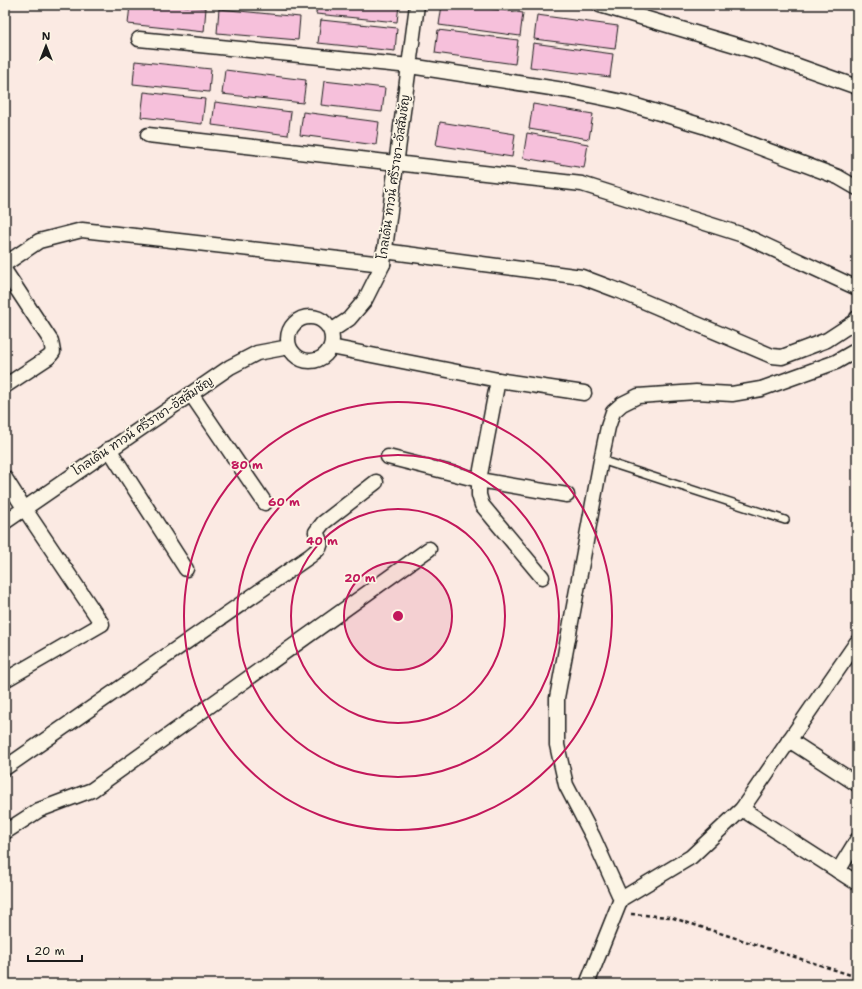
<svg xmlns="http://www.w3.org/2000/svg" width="862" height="989" font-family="'Shantell Sans','Playpen Sans Thai',sans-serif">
  <rect width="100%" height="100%" fill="#fbeae3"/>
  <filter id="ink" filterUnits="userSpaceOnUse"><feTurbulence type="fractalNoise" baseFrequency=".025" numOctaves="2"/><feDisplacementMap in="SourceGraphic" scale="8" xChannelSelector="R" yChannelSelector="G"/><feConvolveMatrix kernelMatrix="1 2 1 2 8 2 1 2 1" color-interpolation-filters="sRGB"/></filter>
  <g filter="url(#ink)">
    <g fill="#f6c0db" stroke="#1c1c1c">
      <path d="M130 5H172L206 8 204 32 128 24Z"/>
      <path d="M237 5H302L301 11Z"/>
      <path d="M317 5H399L397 22 316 14Z"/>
      <path d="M442 5H465L523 13 520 36 439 25Z"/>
      <path d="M219 9 300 17 298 40 217 33Z"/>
      <path d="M537 15 618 26 615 49 534 39Z"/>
      <path d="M321 20 397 28 395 51 318 43Z"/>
      <path d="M438 30 518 40 515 64 435 53Z"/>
      <path d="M533 43 613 54 610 77 530 67Z"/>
      <path d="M135 61 211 69 209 92 133 84Z"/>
      <path d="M225 70 306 80 303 103 222 94Z"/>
      <path d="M324 81 385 88 382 112 321 105Z"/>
      <path d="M144 92 205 99 202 124 141 117Z"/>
      <path d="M215 102 291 112 288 135 212 125Z"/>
      <path d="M533 104 593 114 589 139 529 129Z"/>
      <path d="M303 112 379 122 376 145 300 135Z"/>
      <path d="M440 122 515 134 512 157 436 145Z"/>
      <path d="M527 133 588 144 584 168 523 158Z"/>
    </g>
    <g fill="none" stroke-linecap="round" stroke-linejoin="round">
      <defs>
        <path id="service" d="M601 460 785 520"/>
        <g id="minor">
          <path d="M600 5 759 52 857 87"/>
          <path d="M139 39 410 66 570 91 623 102 703 126 838 177 857 188"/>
          <path d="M148 135 582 184 743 235 857 288"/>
          <path d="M384 251 582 277 622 292 772 356 782 357 827 340 856 321 857 318"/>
          <path d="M5 264 39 241 82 230 383 264"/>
          <path d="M5 271 51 341 53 352 49 357 5 386"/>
          <circle cx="310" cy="339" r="22"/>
          <path d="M331 331 349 319 365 300 383 264 417 5"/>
          <path d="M331 347 498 380 584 393"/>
          <path d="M498 380 479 480 567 495"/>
          <path d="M191 394 265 503"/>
          <path d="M109 449 186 569"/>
          <path d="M388 457 479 480V495L482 505 542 577"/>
          <path d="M5 478 24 508 102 624 5 680"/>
          <path d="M5 522 230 367 257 353 289 347"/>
          <path d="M789 740 857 784"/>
          <path d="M5 768 310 556C322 546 323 547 316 532L323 523 376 482"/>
          <path d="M742 809 857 883"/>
          <path d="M5 832 39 810 92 790 429 549"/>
          <path d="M838 871 857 840"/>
          <path d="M621 899 593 837 566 785 557 745V698L601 460 608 427 613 412 622 404 638 396 696 392 732 394 761 389 836 362 857 350"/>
          <path d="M587 984 621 899 691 857 742 809 857 642"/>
        </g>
      </defs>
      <use href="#service" stroke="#1c1c1c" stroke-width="10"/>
      <use href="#minor" stroke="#1c1c1c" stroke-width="17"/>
      <path stroke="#1c1c1c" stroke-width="2.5" stroke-dasharray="4 3" stroke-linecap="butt" d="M631 914 670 917 857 977"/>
      <use href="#service" stroke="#fcf5e5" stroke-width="7"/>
      <use href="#minor" stroke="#fcf5e5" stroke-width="14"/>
    </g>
  </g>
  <circle cx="398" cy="616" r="54" fill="#c2185b" fill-opacity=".12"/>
  <g fill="none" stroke="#c2185b" stroke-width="2">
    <circle cx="398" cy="616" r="54"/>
    <circle cx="398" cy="616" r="107"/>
    <circle cx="398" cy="616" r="161"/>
    <circle cx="398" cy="616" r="214"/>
  </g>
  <g text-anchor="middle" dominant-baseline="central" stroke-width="3.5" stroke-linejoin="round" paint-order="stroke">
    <g font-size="12" fill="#1c1c1c" stroke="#fcf5e5">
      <text transform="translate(394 177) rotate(-82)">โกลเด้น ทาวน์ ศรีราชา-อัสสัมชัญ</text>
      <text transform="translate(143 426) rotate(-34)">โกลเด้น ทาวน์ ศรีราชา-อัสสัมชัญ</text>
    </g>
  </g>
  <circle cx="398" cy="616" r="6" fill="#c2185b" stroke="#fcf5e5" stroke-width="2"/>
  <g font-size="12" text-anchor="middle" font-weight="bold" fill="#c2185b" stroke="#fcf5e5" stroke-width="3.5" stroke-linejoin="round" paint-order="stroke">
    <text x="247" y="469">80 m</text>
    <text x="284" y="506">60 m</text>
    <text x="322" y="545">40 m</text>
    <text x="360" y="582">20 m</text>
  </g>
  <rect width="862" height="989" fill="none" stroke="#fcf5e5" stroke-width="20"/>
  <rect x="10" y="10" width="842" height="969" fill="none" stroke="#1c1c1c" stroke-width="1.5" filter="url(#ink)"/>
  <g transform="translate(46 46)" stroke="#fcf5e5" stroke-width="3" paint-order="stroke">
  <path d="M0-3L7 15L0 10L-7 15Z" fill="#1c1c1c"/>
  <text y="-6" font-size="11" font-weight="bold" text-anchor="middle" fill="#1c1c1c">N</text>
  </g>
  <path d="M28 955v6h54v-6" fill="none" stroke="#1c1c1c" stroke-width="2"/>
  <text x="34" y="955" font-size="12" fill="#1c1c1c" stroke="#fcf5e5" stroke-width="3" paint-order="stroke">20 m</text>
</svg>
